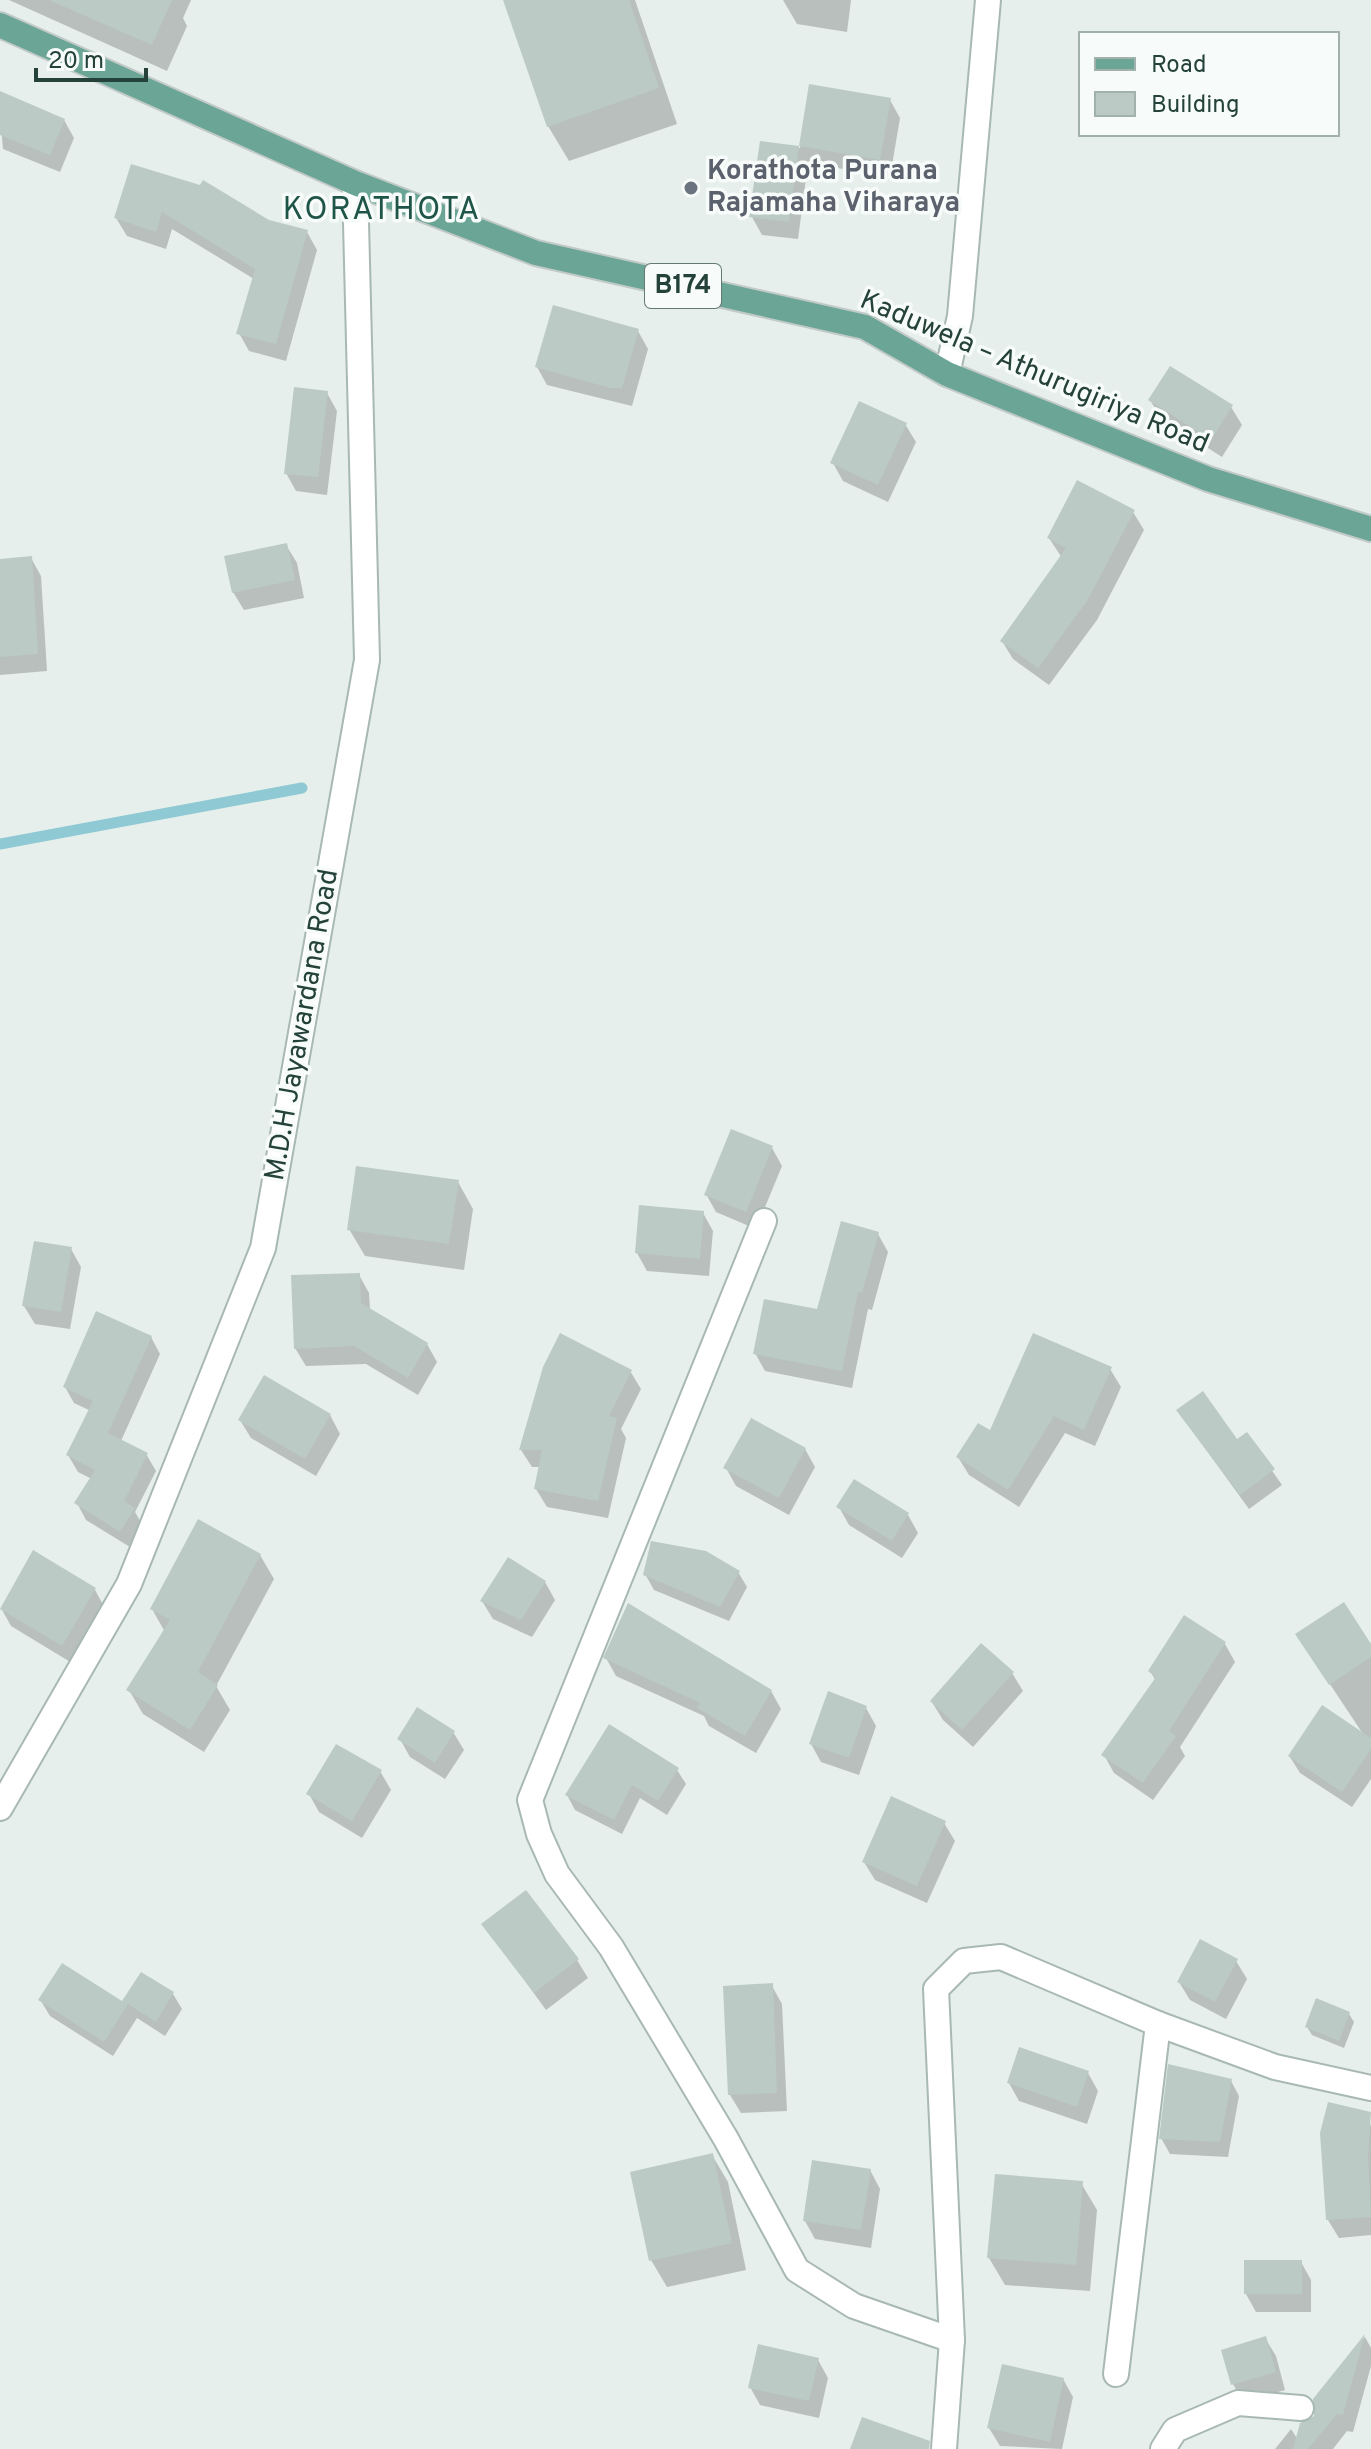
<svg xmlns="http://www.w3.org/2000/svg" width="1371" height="2449" font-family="Overpass,sans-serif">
  <rect width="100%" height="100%" fill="#e6efeb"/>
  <g fill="#0003">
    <path d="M9 0H191L183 18 187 26 167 71Z"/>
    <path d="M505 0H635L677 124 569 161 548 126Z"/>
    <path d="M783 0H851L847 32 797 24Z"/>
    <path d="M811 87 890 100 900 118 890 177 808 163 798 239 762 235 752 217 762 144 800 148Z"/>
    <path d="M0 114 64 120 74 138 60 172 3 149Z"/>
    <path d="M132 167 268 221 307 232 317 250 286 361 249 351 239 333 254 279 172 229 166 249 127 236 116 218Z"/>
    <path d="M638 331 648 349 632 406 547 385 537 367Z"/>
    <path d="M327 393 337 411 327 495 296 491 286 473Z"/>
    <path d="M1150 400 1231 407 1242 425 1222 457 1161 418Z"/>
    <path d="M905 424 916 442 888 502 843 481 833 463Z"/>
    <path d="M1133 512 1144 530 1097 620 1049 685 1013 659 1002 641 1062 558 1049 538Z"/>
    <path d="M286 545 297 563 304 598 244 610 233 592Z"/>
    <path d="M31 558 41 576 47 671 0 675V561Z"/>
    <path d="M772 1148 782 1166 756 1229 716 1212 706 1194Z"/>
    <path d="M458 1182 473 1209 464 1270 365 1256 349 1229Z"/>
    <path d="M703 1213 713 1231 709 1276 647 1271 637 1253Z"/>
    <path d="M878 1234 888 1252 872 1310 868 1309 852 1388 765 1371 755 1353 818 1311Z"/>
    <path d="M71 1249 81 1267 70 1329 35 1324 24 1306Z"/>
    <path d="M359 1275 369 1293 370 1310 427 1344 437 1362 418 1395 366 1364 306 1366 295 1348Z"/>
    <path d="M151 1337 160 1354 121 1441 146 1454 156 1471 135 1512 143 1526 130 1547 86 1520 77 1503 92 1479 78 1472 68 1455 91 1411 74 1403 65 1387Z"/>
    <path d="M1110 1369 1121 1387 1095 1446 1065 1433 1019 1507 969 1475 958 1457 991 1433Z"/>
    <path d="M630 1371 641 1389 621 1429 626 1438 608 1518 547 1507 536 1489 540 1467H532L521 1450Z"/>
    <path d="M1178 1411 1237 1442 1247 1435 1282 1485 1249 1509Z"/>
    <path d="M330 1415 340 1434 316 1476 251 1438 240 1420Z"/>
    <path d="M805 1449 815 1467 789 1515 736 1486 726 1468Z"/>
    <path d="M839 1507 908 1515 918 1533 902 1558 849 1525Z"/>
    <path d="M260 1555 274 1579 216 1686 230 1710 204 1752 143 1714 129 1690 165 1632 152 1609Z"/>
    <path d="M738 1572 747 1587 729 1621 654 1590 645 1574Z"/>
    <path d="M545 1582 555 1600 532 1637 493 1619 482 1601Z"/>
    <path d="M95 1590 105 1608 72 1663 11 1626 1 1608Z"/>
    <path d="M1225 1644 1235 1662 1180 1747 1185 1756 1153 1800 1114 1773 1104 1755 1156 1681 1150 1671Z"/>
    <path d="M1371 1648V1779L1352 1807 1300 1773 1290 1757 1363 1734 1308 1651Z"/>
    <path d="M606 1658 771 1691 781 1709 756 1753 709 1726 704 1716 616 1676Z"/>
    <path d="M1012 1673 1023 1691 973 1747 943 1720 932 1702Z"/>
    <path d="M866 1708 876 1726 859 1775 821 1762 811 1744Z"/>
    <path d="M453 1732 464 1750 445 1779 410 1757 400 1739Z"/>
    <path d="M677 1770 686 1784 667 1815 640 1798 622 1834 575 1810 567 1795Z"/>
    <path d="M380 1771 391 1790 362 1838 319 1812 309 1794Z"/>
    <path d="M944 1823 955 1841 927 1903 875 1880 864 1862Z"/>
    <path d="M484 1924 577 1960 588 1978 546 2010Z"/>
    <path d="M1236 1961 1247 1979 1226 2019 1190 2000 1179 1982Z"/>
    <path d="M772 1986 782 2004 787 2111 741 2113 730 2095Z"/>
    <path d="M173 1994 182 2009 165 2036 137 2018 113 2056 50 2016 41 2001 123 2004Z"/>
    <path d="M1349 2014 1354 2022 1344 2048 1312 2035 1307 2027Z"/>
    <path d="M1088 2073 1098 2091 1087 2124 1019 2101 1009 2083Z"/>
    <path d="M1231 2081 1239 2096 1228 2157 1170 2154 1161 2138Z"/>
    <path d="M1363 2113 1371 2126V2235L1339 2238 1328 2220Z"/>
    <path d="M712 2155 728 2182 746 2270 667 2287 651 2260Z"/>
    <path d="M870 2170 880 2189 871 2248 815 2239 805 2221Z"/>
    <path d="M1081 2183 1097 2210 1090 2291 1005 2285 989 2258Z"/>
    <path d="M1301 2262 1311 2280V2312H1256L1246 2294Z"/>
    <path d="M1365 2337 1371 2348V2366L1353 2432 1347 2431 1333 2449H1275L1291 2429 1298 2440 1316 2417 1315 2400Z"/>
    <path d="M1265 2338 1276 2356 1285 2390 1243 2402 1233 2384 1223 2351Z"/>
    <path d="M818 2360 828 2378 819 2418 760 2405 750 2387Z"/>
    <path d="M1063 2379 1073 2397 1062 2449 1000 2446 989 2428Z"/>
  </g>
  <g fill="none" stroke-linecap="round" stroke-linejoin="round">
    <path stroke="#8ec9d4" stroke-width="11" d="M0 844 302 788"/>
  </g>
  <g fill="#bbcac4">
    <path d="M49 0H172L152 45Z"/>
    <path d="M503 0H629L659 88 547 127Z"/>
    <path d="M809 84 891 98 880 160 799 146Z"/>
    <path d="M0 91 65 119 50 155 0 135Z"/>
    <path d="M760 141 799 146 789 222 749 217Z"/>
    <path d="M131 164 200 185 203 180 269 220 308 230 276 344 236 334 255 269 162 212 156 232 114 218Z"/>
    <path d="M553 305 639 329 622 388H610L535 367Z"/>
    <path d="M1170 366 1233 405 1211 440 1148 400Z"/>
    <path d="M294 387 328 391 318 477 284 474Z"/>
    <path d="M859 401 907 423 878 485 830 463Z"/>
    <path d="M1077 480 1135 510 1087 601 1038 668 1000 641 1066 548 1047 538Z"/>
    <path d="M287 543 295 580 232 593 224 556Z"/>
    <path d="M32 556 38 654 0 657V559Z"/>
    <path d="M731 1129 773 1146 746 1212 704 1195Z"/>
    <path d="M356 1166 459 1180 449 1244 347 1230Z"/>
    <path d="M639 1205 704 1211 700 1259 635 1253Z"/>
    <path d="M841 1221 879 1232 862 1293 858 1292 842 1371 753 1354 764 1299 817 1309Z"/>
    <path d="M34 1241 72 1247 61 1312 22 1306Z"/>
    <path d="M360 1273 361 1303 428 1343 408 1378 354 1346 294 1349 291 1275Z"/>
    <path d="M96 1311 152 1336 108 1433 148 1453 124 1501 135 1508 120 1532 74 1503 95 1470 66 1455 93 1401 63 1387Z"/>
    <path d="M560 1333 632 1370 609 1416 617 1418 598 1501 534 1489 542 1450H519L543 1367Z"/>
    <path d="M1033 1333 1112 1367 1084 1430 1054 1416 1008 1490 956 1457 978 1423 990 1430Z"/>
    <path d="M264 1375 331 1414 305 1459 238 1420Z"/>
    <path d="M1203 1391 1237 1439 1247 1432 1275 1469 1240 1495 1176 1410Z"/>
    <path d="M751 1418 806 1448 779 1498 723 1468Z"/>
    <path d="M854 1479 909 1513 892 1541 836 1507Z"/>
    <path d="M198 1519 261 1554 198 1672 218 1685 190 1730 126 1690 170 1620 150 1609Z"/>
    <path d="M651 1541 706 1551 740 1571 720 1607 643 1575Z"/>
    <path d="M33 1550 96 1588 62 1646 0 1609Z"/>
    <path d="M508 1557 546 1581 521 1620 480 1601Z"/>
    <path d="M1344 1602 1371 1644V1657L1329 1685 1295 1634Z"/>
    <path d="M628 1603 772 1690 745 1736 697 1708 700 1703 603 1658Z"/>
    <path d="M1184 1615 1226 1642 1169 1731 1176 1736 1143 1783 1101 1755 1156 1677 1148 1671Z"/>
    <path d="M981 1643 1014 1672 962 1730 930 1701Z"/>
    <path d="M828 1691 867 1706 849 1758 809 1744Z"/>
    <path d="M1322 1705 1371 1738V1749L1342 1792 1288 1756Z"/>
    <path d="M417 1707 455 1731 435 1763 397 1739Z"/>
    <path d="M609 1724 679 1768 658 1801 632 1785 614 1820 565 1795Z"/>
    <path d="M336 1744 382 1770 352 1821 306 1794Z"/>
    <path d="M891 1796 946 1821 917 1886 862 1862Z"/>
    <path d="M526 1890 579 1959 534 1993 481 1924Z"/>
    <path d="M1200 1939 1238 1959 1215 2002 1177 1982Z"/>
    <path d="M62 1963 122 2001 141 1972 174 1992 156 2022 128 2004 104 2042 38 2000Z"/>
    <path d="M773 1983 777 2093 728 2095 723 1986Z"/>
    <path d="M1316 1998 1350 2012 1339 2041 1305 2027Z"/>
    <path d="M1019 2047 1089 2071 1077 2107 1007 2083Z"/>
    <path d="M1168 2064 1232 2079 1220 2142 1159 2139Z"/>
    <path d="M1328 2102 1371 2112 1368 2157 1371 2217 1326 2220 1320 2133Z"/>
    <path d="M713 2153 732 2243 649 2261 630 2172Z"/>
    <path d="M812 2160 871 2169 861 2230 803 2221Z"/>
    <path d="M995 2174 1083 2181 1076 2265 987 2258Z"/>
    <rect x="1244" y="2260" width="58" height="34"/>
    <path d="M1365 2334 1343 2415 1337 2414 1308 2449H1293L1300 2423 1314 2416 1313 2399Z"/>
    <path d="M1266 2336 1276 2372 1231 2385 1221 2350Z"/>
    <path d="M758 2344 819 2358 809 2401 748 2388Z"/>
    <path d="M1002 2364 1064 2378 1050 2442 987 2428Z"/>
    <path d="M862 2417 930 2441 929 2449H850Z"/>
  </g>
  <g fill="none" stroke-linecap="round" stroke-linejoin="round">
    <defs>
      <g id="minor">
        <path d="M947 374 960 316 988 0"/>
        <path d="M764 1221 530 1800 539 1834 557 1874 611 1947 726 2139 797 2270 854 2306 952 2340"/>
        <path d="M0 1808 129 1584 263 1248 367 660 355 183"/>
        <path d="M1116 2374 1158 2024"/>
        <path d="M944 2449 952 2340 936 1989 964 1961 1001 1957 1158 2024 1275 2067 1371 2088"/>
        <path d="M1163 2449 1175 2430 1238 2403 1301 2408"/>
      </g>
      <path id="major" d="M0 25 355 183 536 253 865 327 947 374 1208 479 1371 529"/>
    </defs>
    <use href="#minor" stroke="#a8b8b2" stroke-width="28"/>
    <use href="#major" stroke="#c2cac8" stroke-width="28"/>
    <use href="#minor" stroke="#fff" stroke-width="24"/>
    <use href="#major" stroke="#6aa596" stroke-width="24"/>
  </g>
  <circle fill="#6b7280" stroke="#f7fbf9" stroke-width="3" cx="691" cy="188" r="8"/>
  <g text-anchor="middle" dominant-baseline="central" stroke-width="7" stroke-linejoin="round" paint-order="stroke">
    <rect fill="#f7fbf9" stroke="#637a73" stroke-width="2" x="645" y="264" width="76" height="44" rx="6"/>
    <g font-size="26" font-weight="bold" fill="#24423a">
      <text x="683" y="286">B174</text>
    </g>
    <g font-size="28" font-weight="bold" fill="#5b616d" stroke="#f7fbf9" text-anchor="start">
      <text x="707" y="172">Korathota Purana<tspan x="707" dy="32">Rajamaha Viharaya</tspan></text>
    </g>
    <g font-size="28" fill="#24423a" stroke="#f7fbf9">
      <text transform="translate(1034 373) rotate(23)">Kaduwela – Athurugiriya Road</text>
      <text transform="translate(303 1025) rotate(-80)">M.D.H Jayawardana Road</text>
    </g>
    <g font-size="32" letter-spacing="2" fill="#1f5548" stroke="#f7fbf9">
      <text x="382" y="211">KORATHOTA</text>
    </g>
  </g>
  <rect x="1079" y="32" width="260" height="104" fill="#f7fbf9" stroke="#a3b1ad" stroke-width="2"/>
  <rect x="1095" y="58" width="40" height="12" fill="#6aa596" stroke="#a3b1ad" stroke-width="2"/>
  <text x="1151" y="72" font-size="24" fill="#24423a">Road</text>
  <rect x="1095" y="92" width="40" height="24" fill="#bbcac4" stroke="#a3b1ad" stroke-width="2"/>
  <text x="1151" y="112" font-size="24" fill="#24423a">Building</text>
  <path d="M36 68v12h110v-12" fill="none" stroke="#24423a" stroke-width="4"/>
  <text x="48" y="68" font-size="24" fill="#24423a" stroke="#f7fbf9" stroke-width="6" paint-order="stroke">20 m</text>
</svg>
